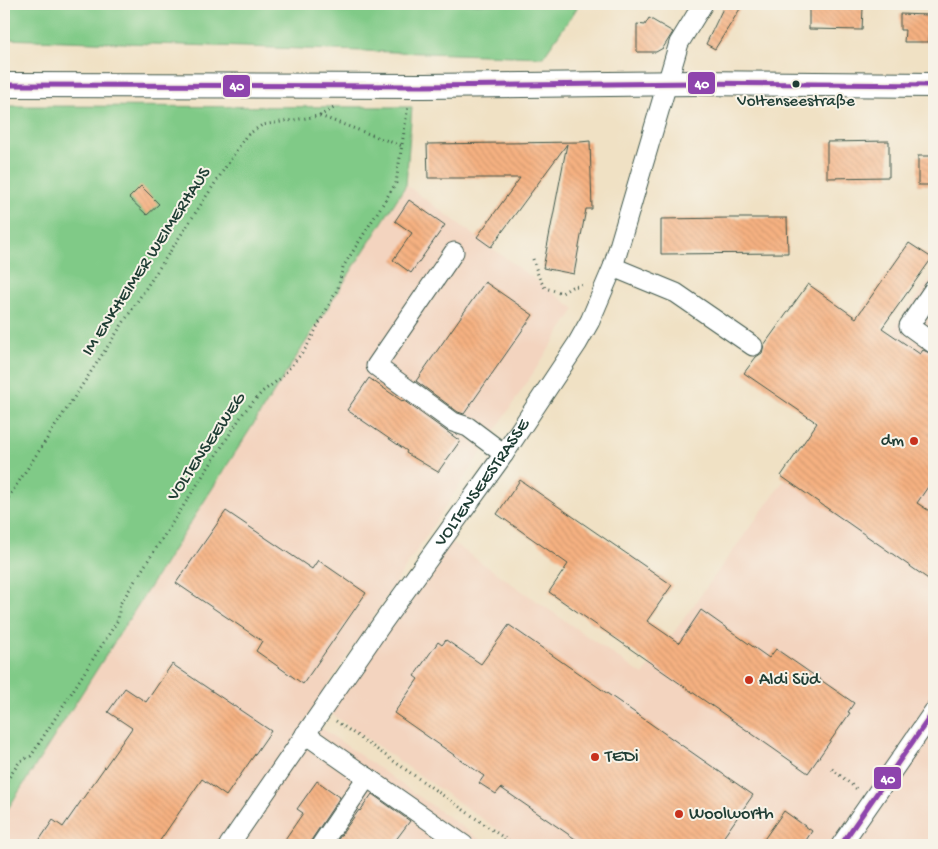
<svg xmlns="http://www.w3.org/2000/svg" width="938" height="849" font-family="'Gochi Hand',sans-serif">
  <defs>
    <pattern id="building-back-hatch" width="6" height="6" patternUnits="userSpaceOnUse" patternTransform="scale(1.25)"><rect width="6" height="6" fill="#f6b181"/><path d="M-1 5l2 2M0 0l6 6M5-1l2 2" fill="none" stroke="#d29970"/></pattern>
  </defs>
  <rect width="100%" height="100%" fill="#f7f3e8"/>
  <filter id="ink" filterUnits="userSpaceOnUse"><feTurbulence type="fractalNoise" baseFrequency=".02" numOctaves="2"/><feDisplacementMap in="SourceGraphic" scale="10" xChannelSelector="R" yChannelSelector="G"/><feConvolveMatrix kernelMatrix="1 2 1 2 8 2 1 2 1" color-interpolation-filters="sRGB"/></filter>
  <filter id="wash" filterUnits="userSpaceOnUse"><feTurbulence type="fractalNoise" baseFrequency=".0096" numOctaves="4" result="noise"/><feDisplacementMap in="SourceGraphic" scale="20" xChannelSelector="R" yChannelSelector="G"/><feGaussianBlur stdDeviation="1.12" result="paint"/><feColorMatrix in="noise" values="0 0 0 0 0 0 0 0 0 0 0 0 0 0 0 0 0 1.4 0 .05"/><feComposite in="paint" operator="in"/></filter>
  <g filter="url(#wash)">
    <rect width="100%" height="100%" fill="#f0e1c4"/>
    <g fill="#f3d4bf">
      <path d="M406 185 575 309 307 718 488 845H4V815Z"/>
      <path d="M934 273V695L922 712 934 719V845H520L326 710 446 538 643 675Z"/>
    </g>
    <g fill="#80ca87" stroke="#50845e">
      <path d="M4 4H580L543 57 4 39Z"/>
      <path d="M4 106 412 107 406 185 4 815Z"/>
    </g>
    <g id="blocks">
      <g fill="url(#building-back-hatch)">
        <path d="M725 4H743L715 49 706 44Z"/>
        <path d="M809 8H863L862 30 809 29Z"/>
        <path d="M900 14 929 15V42H904L905 30H900Z"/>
        <path d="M649 18 673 32 663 48 656 52H637V24L645 25Z"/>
        <path d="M590 141 592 209H586L574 274 543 268 567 144 491 247 477 237 520 178H428L427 144 580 142Z"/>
        <path d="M889 141V177L827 178V142Z"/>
        <rect x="918" y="156" width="16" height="29"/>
        <path d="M141 186 159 204 147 215 129 198Z"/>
        <path d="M409 200 445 225 411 273 393 260 412 233 395 221Z"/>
        <path d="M729 218H787L788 253 661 254V219Z"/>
        <path d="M909 243 932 258 882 328 920 354 923 350 934 355V478L917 503 934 514V583L781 476 817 423 744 373 756 357 762 353 764 345 808 284 856 318Z"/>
        <path d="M485 282 533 315 464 414 458 412 416 381Z"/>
        <path d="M369 378 402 401 403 400 460 441 438 472 406 453 407 451 347 410Z"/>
        <path d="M520 480 672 585 647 621 679 643 701 610 769 658 776 649 854 703 848 712 850 713 808 773 549 592 568 564 497 514Z"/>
        <path d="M226 511 312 569 318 560 366 593 303 684 256 651 262 641 176 583Z"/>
        <path d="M509 625 753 795 718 845H584L501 788 496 794 479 783 484 776 394 713 418 679 414 676 438 642 442 645 446 640 481 664Z"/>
        <path d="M172 664 271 731 226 796 202 779 157 845H36L53 820 63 827 132 728 108 712 125 688 146 702Z"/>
        <path d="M317 781 340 797 312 839 310 845H281L303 813 297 809Z"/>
        <path d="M372 794 410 821 392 845H334L359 810 360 811Z"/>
        <path d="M784 811 812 831 803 845H760Z"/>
      </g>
    </g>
  </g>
  <g filter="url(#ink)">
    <use href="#blocks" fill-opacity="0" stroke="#3e564a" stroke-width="1"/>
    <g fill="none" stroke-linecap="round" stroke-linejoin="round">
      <defs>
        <g id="minor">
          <path d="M454 252 376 366 453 422 468 427 504 454"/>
          <path d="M613 267 676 293 753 346"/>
          <path d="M934 289 909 326 934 344"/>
          <path d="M305 734 464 845"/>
          <path id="s1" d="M229 845 383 622 504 454 577 344 590 321 613 267 679 43 703 4"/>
          <path d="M321 845 367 777"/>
          <path d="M841 845 934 711"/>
        </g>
        <path id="major" d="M4 85 423 86 695 83 934 85"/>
      </defs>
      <use href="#minor" stroke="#3e564a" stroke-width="21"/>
      <use href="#major" stroke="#3e564a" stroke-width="26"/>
      <g stroke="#3e564a" stroke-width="3" stroke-dasharray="1 4" stroke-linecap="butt">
        <path d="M320 116 402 146"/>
        <path d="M533 259 539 278 545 288 562 293 572 287 585 285"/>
        <path d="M4 496 8 498 246 136 262 125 319 116 334 108"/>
        <path d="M336 721 514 845"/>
        <path d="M832 769 858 790"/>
        <path d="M4 785 20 761 31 756 118 620 120 604 244 412 262 392 281 378 306 348 338 288 343 267 396 183 408 106"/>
      </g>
      <use href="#minor" stroke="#fff" stroke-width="19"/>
      <use href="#major" stroke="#fff" stroke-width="24"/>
      <defs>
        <g id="bus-1">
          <path d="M4 85 423 86 695 83 934 85"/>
          <path d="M841 845 934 711"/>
        </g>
      </defs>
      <use href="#bus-1" stroke="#f7f3e8" stroke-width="9"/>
      <use href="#bus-1" stroke="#8e44ad" stroke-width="5"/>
    </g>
  </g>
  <circle fill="#1f3d34" stroke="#f7f3e8" stroke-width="2" cx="796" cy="84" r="4.5"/>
  <g fill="#c8321e" stroke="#f7f3e8" stroke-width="2">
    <circle cx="914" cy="441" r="5"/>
    <circle cx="749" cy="680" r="5"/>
    <circle cx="595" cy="757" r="5"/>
    <circle cx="679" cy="814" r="5"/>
  </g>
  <g text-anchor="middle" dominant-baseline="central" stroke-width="4" stroke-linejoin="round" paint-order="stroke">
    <g font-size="17" fill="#1f3d34" stroke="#f7f3e8">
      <text x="796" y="102">Voltenseestraße</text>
    </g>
    <g font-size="18" fill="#1f3d34" stroke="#f7f3e8">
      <text transform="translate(147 262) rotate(-57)">IM ENKHEIMER WEIMERHAUS</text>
      <text transform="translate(207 447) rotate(-56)">VOLTENSEEWEG</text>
      <text stroke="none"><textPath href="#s1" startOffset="442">VOLTENSEESTRASSE</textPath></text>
    </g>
    <g font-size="18" fill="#1f3d34" stroke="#f7f3e8" text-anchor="start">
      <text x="904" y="441" text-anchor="end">dm</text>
      <text x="759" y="680">Aldi Süd</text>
      <text x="605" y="757">TEDi</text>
      <text x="689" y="814">Woolworth</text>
    </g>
  </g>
  <g stroke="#f7f3e8" stroke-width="2">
    <rect x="687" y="71" width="29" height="24" rx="5" fill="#8e44ad"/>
    <rect x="222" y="74" width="29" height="24" rx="5" fill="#8e44ad"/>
    <rect x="873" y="766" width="29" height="24" rx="5" fill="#8e44ad"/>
  </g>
  <g font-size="14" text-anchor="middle" font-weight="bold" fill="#fff">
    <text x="702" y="88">40</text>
    <text x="237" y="90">40</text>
    <text x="888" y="783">40</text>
  </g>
  <rect width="938" height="849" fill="none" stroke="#f7f3e8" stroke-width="20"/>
</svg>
